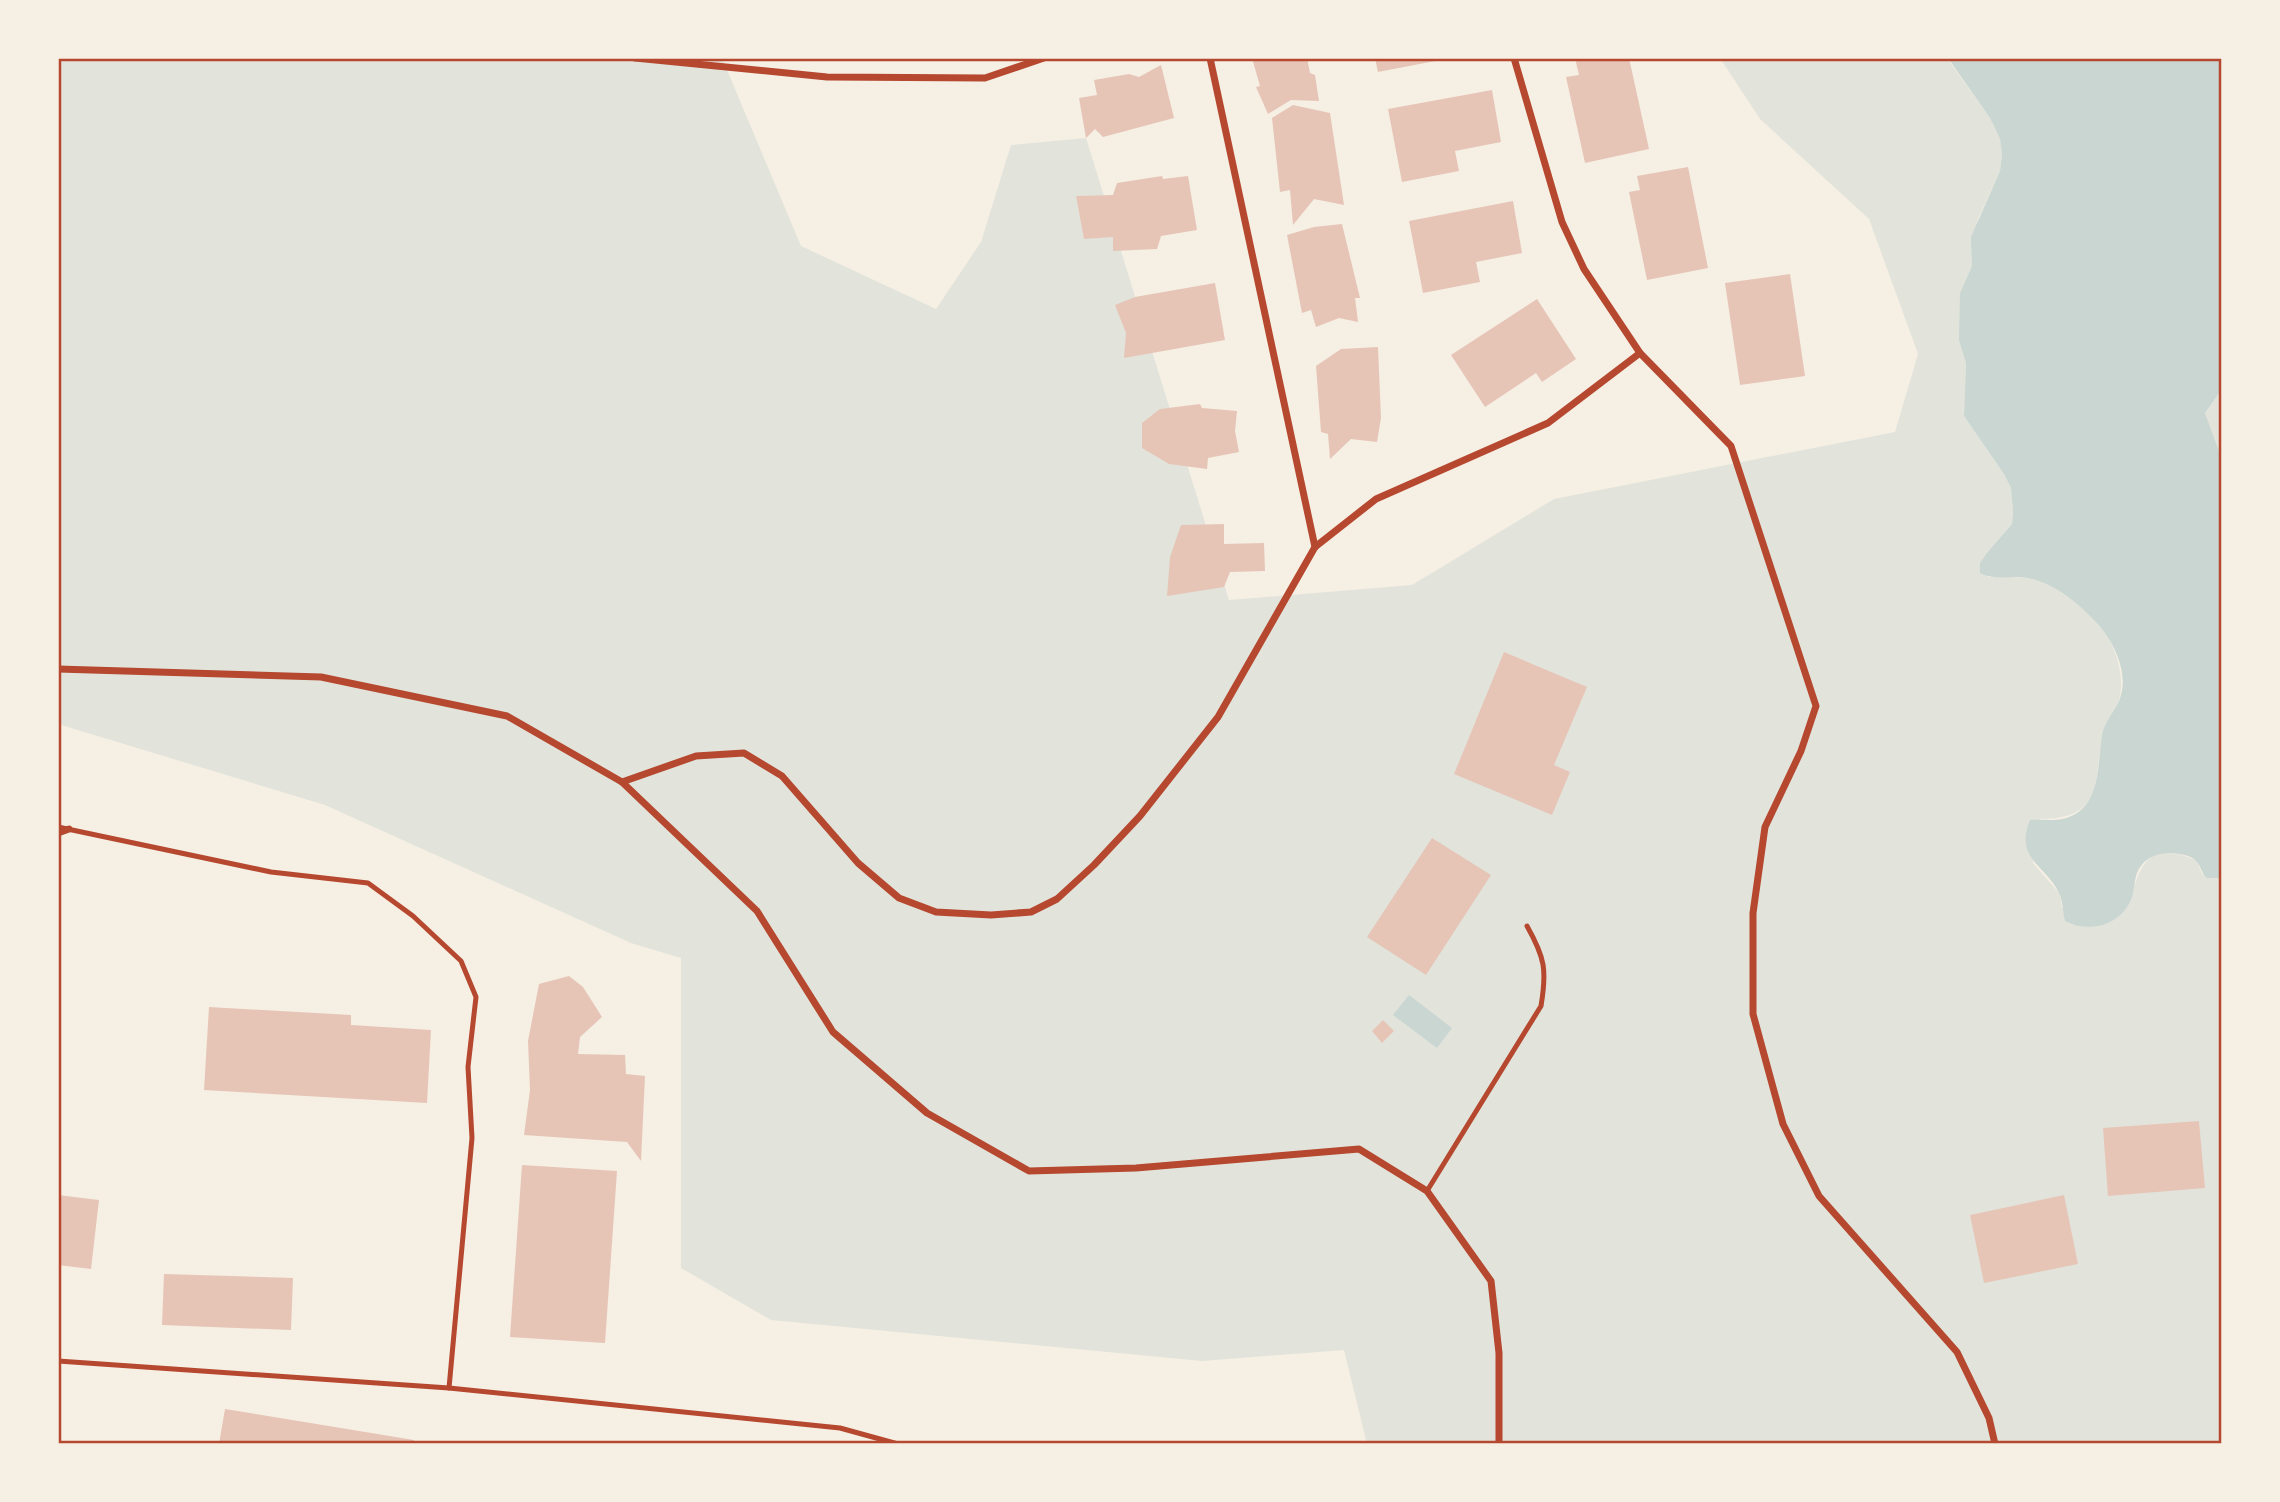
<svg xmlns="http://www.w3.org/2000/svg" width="2280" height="1502" font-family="Arial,sans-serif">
  <rect width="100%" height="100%" fill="#f6efe4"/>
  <g fill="#e2e4dc">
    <path d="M58 58H722L801 246 936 309 981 242 1011 145 1086 138 1229 600 1412 585 1554 499 1895 432 1918 354 1869 219 1760 119 1720 58H1947L1990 118 2000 139 2002 155 2000 171 1978 219 1972 266 1960 293 1966 363 1964 416 2004 474 2011 488 2013 511 2012 524 1980 563 1988 577C2004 577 2021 576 2036 580 2083 594 2129 645 2120 696 2118 710 2105 721 2102 735 2094 781 2104 819 2040 819L2033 863 2060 894 2062 908 2131 899C2140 859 2154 841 2197 861L2202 874 2222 878V1444H1367L1344 1350 1202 1361 771 1320 681 1268V958L631 943 325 805 58 724Z"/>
    <path d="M2222 389V459L2205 413Z"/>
  </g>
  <g fill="#c9d6d2">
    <path d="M1948 58H2222V389L2205 413 2222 459V878H2207C2201 873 2201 865 2195 860 2190 855 2177 853 2170 853 2159 853 2147 857 2141 866 2134 874 2135 887 2132 897 2122 925 2090 934 2065 921 2063 913 2063 901 2059 893 2046 865 2014 859 2030 820 2040 819 2052 821 2062 819 2102 811 2097 764 2102 735 2104 723 2114 712 2119 701 2130 675 2115 643 2097 623 2078 603 2055 583 2027 578 2011 575 1995 581 1980 573V563L1987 553 2012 524 2013 511 2011 488 2004 474 1964 416 1966 363 1959 340 1960 293 1972 266 1971 237 2000 171 2002 155 2000 139 1990 118Z"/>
    <path d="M1409 995 1452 1028 1437 1048 1393 1015Z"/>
  </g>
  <g fill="#e6c5b7">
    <path d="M1252 58H1307L1310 73 1315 75 1319 101 1291 100 1268 114 1256 87 1260 86Z"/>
    <path d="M1375 58H1435V61L1378 72Z"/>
    <path d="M1575 58H1629L1649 149 1585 163 1566 77 1579 75Z"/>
    <path d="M1161 65 1174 118 1103 137 1095 129 1086 138 1079 98 1097 95 1094 80 1129 74 1139 77Z"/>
    <path d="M1492 90 1501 142 1455 151 1459 171 1402 182 1388 109Z"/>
    <path d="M1293 105 1330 113 1344 205 1314 199 1293 225 1290 190 1280 192 1272 118Z"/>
    <path d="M1688 167 1708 268 1647 280 1629 192 1640 190 1637 176Z"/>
    <path d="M1162 176 1163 179 1188 176 1197 230 1161 236 1157 249 1113 251V237L1084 239 1076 196 1113 195 1117 183Z"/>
    <path d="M1513 201 1522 253 1476 262 1480 282 1423 293 1409 221Z"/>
    <path d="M1342 224 1360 298H1355L1358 322 1339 318 1316 327 1311 310 1302 313 1287 235 1314 227Z"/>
    <path d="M1790 274 1805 376 1740 385 1725 283Z"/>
    <path d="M1215 283 1225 340 1124 358 1126 333 1115 305 1135 297Z"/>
    <path d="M1537 299 1576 359 1542 382 1536 373 1485 407 1451 355Z"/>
    <path d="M1378 347 1381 418 1377 442 1351 439 1330 459 1328 434 1321 432 1316 366 1341 349Z"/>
    <path d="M1200 404 1202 408 1237 411 1235 431 1239 452 1208 458 1207 469 1169 464 1142 448V423L1160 409Z"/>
    <path d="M1224 524V544L1264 543 1265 571 1230 572 1224 587 1167 596 1170 557 1181 525Z"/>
    <path d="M1504 652 1587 687 1554 765 1570 772 1552 815 1454 774Z"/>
    <path d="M1432 838 1491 875 1426 975 1367 937Z"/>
    <path d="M569 976 583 987 602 1017 580 1037 578 1054 625 1055 626 1074 645 1076 641 1161 627 1142 524 1135 530 1090 528 1041 539 984Z"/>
    <path d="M209 1007 351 1015V1025L431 1030 427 1103 204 1090Z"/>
    <path d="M1383 1020 1394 1031 1382 1043 1372 1031Z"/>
    <path d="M2199 1121 2205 1188 2108 1196 2103 1128Z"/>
    <path d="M522 1165 617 1171 605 1343 510 1337Z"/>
    <path d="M58 1195 99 1200 91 1269 58 1265Z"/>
    <path d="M2064 1195 2078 1264 1984 1283 1970 1215Z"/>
    <path d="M164 1274 293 1278 291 1330 162 1325Z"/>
    <path d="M225 1409 414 1440 413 1444H219Z"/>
  </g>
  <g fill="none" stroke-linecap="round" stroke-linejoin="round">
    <g stroke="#b5482f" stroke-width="5">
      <path d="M58 827 271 872 368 883 413 916 461 961 476 997 468 1067 472 1138 449 1388"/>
      <path d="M1427 1191 1541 1006C1547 970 1545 958 1527 926"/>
      <path d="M58 1361 449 1388 840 1428 898 1444"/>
    </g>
    <g stroke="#b5482f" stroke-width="7">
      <path d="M635 58 827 77 985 78 1044 58"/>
      <path d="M1210 58 1315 547"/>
      <path d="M1514 58 1562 222 1584 269 1640 353 1731 446 1816 706 1801 751 1765 827 1753 913V1014L1783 1124 1819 1196 1957 1352 1989 1418 1995 1444"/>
      <path d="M58 669 321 677 507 716 622 782 757 911 833 1032 927 1113 1029 1171 1136 1168 1359 1149 1427 1191 1491 1281 1499 1353V1444"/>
      <path d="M622 782 696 756 744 753 782 776 858 863 899 898 936 912 991 915 1031 912 1057 899 1094 865 1140 816 1218 717 1315 547 1376 499 1548 423 1640 353"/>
      <path d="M58 833 69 829"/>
    </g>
  </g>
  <rect width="2280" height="1502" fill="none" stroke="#f6efe4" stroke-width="119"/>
  <rect x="60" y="60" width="2160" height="1382" fill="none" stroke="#b5482f" stroke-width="2.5"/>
</svg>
